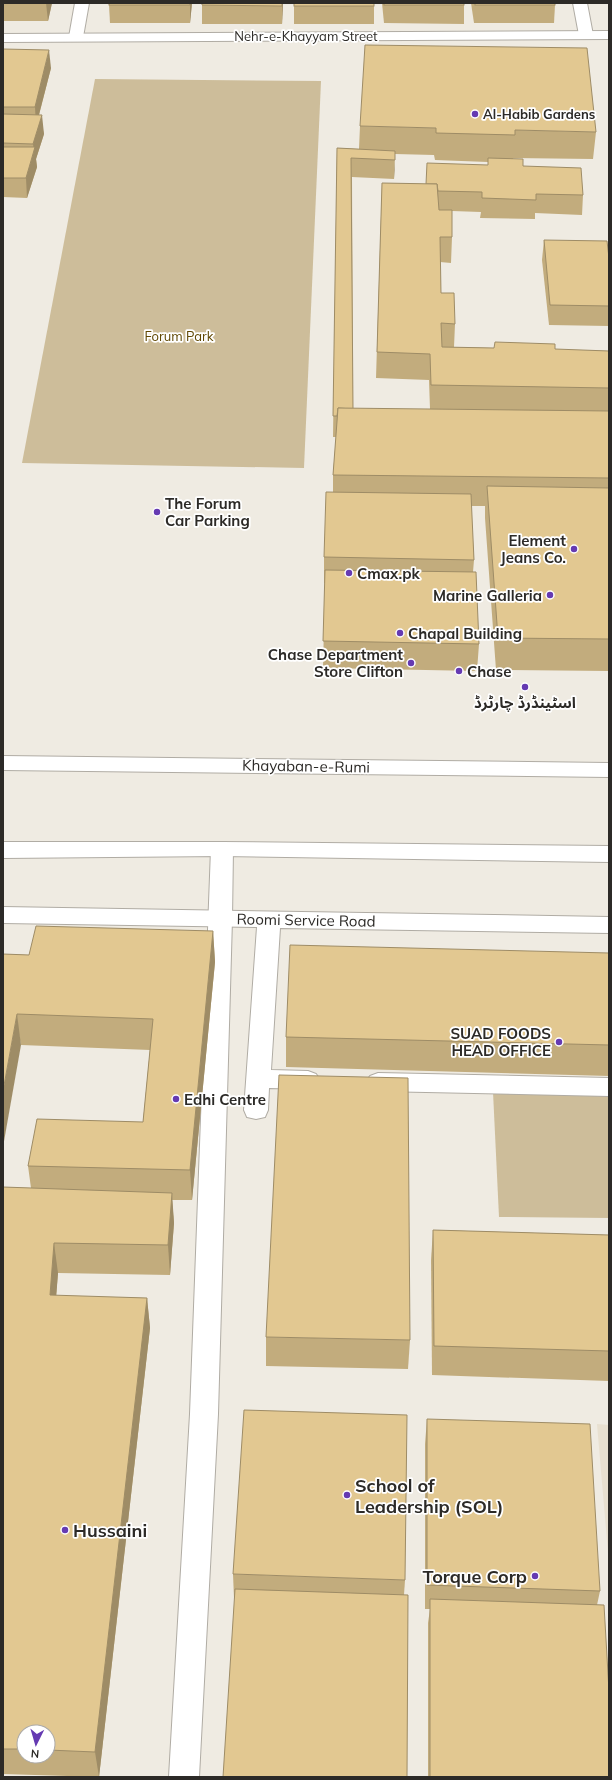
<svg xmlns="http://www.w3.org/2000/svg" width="612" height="1780" font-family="Mulish,'Noto Sans Arabic',sans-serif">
  <rect width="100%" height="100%" fill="#efebe2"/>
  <path fill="#e8e0d0" d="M597 1424 609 1425V1564Z"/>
  <g fill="#cdbd9a">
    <path d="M95 79 321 81 304 468 22 463Z"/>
    <path d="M493 1092 609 1094V1218L499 1217Z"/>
  </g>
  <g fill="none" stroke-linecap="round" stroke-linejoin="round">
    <defs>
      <g id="service">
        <path d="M573 3H587L593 35 591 38H581L579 35Z"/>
        <path d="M3 907 609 917V933L280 928 271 1070 308 1071 316 1074 320 1080 316 1086 308 1089 269 1088 268 1110 265 1117 256 1119 247 1117 244 1110 257 927 3 923Z"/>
        <path d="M378 1073 609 1078V1096L378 1091 370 1088 366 1082 370 1076Z"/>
      </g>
      <g id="minor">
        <path d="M75 3H89L83 37 81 40H71L69 37Z"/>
        <path d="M222 842 230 844 233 849 232 919 218 1414 199 1777H169L190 1414 211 849 214 844Z"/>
      </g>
      <path id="tertiary" d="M609 31V39L3 42V34Z"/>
      <g id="primary">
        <path d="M3 756 609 763V777L3 770Z"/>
        <path d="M3 842H222L609 846V862L222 856 3 858Z"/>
      </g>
    </defs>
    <use href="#service" stroke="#b0aca4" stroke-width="2"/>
    <use href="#minor" stroke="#b0aca4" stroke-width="2"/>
    <use href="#tertiary" stroke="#b0aca4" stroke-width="2"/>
    <use href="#primary" stroke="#b0aca4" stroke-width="2"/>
    <use href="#service" fill="#fff" fill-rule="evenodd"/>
    <use href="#minor" fill="#fff" fill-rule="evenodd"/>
    <use href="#tertiary" fill="#fff" fill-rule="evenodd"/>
    <use href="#primary" fill="#fff" fill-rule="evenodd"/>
  </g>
  <g fill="#c2ac7d" fill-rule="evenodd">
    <path d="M3 3H52L48 21H3Z"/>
    <path d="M192 3 190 23H110L109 5Z"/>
    <path d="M283 3 282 24H202V5Z"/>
    <rect x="294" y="3" width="80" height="21"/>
    <path d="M382 3H464V24L384 23Z"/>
    <path d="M471 3H555V5L554 23H474Z"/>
    <path d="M3 49 51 68 39 115 44 134 36 159 37 167 27 198 3 197Z"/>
    <path d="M360 126 596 132 593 159 513 158V159L523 166 583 195 582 215 535 213V219L480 218 481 212 452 211V237L451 263 440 262 441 293 455 324 454 347 609 351V671L496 670 485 518V506H471L474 560 473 572 479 644 477 671 323 668 325 583H324V557L333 492V475L336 437H333L337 148 359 149ZM395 154 434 155 435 160 488 162V165L426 184 382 183 376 378 429 380 430 409H353L352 177 394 179Z"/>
    <path d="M544 240 609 258V326L549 325 542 260Z"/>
    <path d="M213 931 215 962 192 1200H172L174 1223 170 1275 58 1273 56 1296 147 1298 150 1328 99 1777 3 1774V1187L31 1188 28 1166 143 1122 150 1050 21 1045 3 954 29 955ZM24 1732H48V1756H24Z"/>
    <path d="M609 953V1076L286 1067V1037Z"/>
    <path d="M433 1230 609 1235V1381L432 1375 431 1260Z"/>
    <path d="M266 1337 410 1340 408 1369 266 1366Z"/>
    <path d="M427 1419 600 1591 597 1605 609 1777H428V1623L430 1609H425V1444Z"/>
    <path d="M233 1574 405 1580 404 1595 234 1598Z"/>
  </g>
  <g fill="#9e8c66">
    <path d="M46 3H52L48 21Z"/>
    <path d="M190 3H192L190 23Z"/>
    <path d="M282 3H283L282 24Z"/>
    <path d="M49 50 51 68 36 126 35 107Z"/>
    <path d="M42 115 44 134 36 159 37 167 27 198 26 178 34 151 33 144Z"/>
    <path d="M395 151V170L394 179 395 160Z"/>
    <path d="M213 931 215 962 192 1200 190 1170Z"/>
    <path d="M17 1014 21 1045 3 1147V1091Z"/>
    <path d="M172 1193 174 1223 170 1275 168 1245Z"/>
    <path d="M54 1243 58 1273 54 1325 50 1295Z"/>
    <path d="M147 1298 150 1328 99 1777 95 1752Z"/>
  </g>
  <g fill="#e2c891" stroke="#9e8c66">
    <rect x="109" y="3" width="81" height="2"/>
    <path d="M202 3H282V6L202 5Z"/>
    <rect x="294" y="3" width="80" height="3"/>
    <rect x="384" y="3" width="80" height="2"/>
    <rect x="475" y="3" width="80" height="2"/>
    <path d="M365 45 587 48 596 132 515 130V135L436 133V128L360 126Z"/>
    <path d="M3 49 49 50 35 107H3Z"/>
    <path d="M3 114 42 115 33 144 3 143Z"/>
    <path d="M3 147H35L26 178H3Z"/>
    <path d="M337 148 395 151V160L351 158 353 409 338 408 337 416H333Z"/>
    <path d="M488 158 523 159V166L581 168 583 195 536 194V200L482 198V192L438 191 437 184H426L427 163 488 165Z"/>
    <path d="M382 183 437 184 439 210H452V237H440L441 293H454L455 324 441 323 442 347 494 348 495 342 555 344V349L609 351V388L431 385 430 354 377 352Z"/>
    <path d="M544 240 607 241 609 258V306L550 305Z"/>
    <path d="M338 408 609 411V478L333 475Z"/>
    <path d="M487 486 609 488V639L498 638Z"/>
    <path d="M326 492 471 494 474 560 324 557Z"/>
    <path d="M325 570 476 572 479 644 323 641Z"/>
    <path d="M36 926 213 931 190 1170 28 1166 37 1119 143 1122 153 1019 17 1014 3 1091V954L29 955Z"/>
    <path d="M290 945 609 953V1045L286 1037Z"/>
    <path d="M279 1075 408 1078 410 1340 266 1337Z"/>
    <path d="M3 1187 172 1193 168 1245 54 1243 50 1295 147 1298 95 1752 48 1750V1732H24V1749H3Z"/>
    <path d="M433 1230 609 1235V1351L434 1346Z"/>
    <path d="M244 1410 407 1415 405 1580 233 1574Z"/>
    <path d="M427 1419 590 1424 600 1591 427 1585Z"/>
    <path d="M235 1589 408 1595 407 1777H223Z"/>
    <path d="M430 1599 604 1605 609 1691V1777H430Z"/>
  </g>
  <g fill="#653ab2" stroke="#fff" stroke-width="1.5">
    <circle cx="475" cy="114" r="4"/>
    <circle cx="157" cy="512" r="4"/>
    <circle cx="574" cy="549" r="4"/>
    <circle cx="349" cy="573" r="4"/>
    <circle cx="550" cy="595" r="4"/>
    <circle cx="400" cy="633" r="4"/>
    <circle cx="411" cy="663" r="4"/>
    <circle cx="459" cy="671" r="4"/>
    <circle cx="525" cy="687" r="4"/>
    <circle cx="559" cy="1042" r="4"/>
    <circle cx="176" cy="1099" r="4"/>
    <circle cx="347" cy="1495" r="4"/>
    <circle cx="65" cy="1530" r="4"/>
    <circle cx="535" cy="1576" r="4"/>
  </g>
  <g text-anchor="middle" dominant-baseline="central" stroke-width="3.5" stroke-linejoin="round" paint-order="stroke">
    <g font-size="13" fill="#2c2a27" stroke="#fff">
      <text x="306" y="36">Nehr-e-Khayyam Street</text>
    </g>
    <g font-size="13" font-weight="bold" fill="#2c2a27" stroke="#fff" text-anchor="start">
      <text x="483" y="114">Al-Habib Gardens</text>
    </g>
    <g font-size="13" fill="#5f4600" stroke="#fff">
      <text x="179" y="336">Forum Park</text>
    </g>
    <g font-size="15" font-weight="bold" fill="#2c2a27" stroke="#fff" text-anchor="start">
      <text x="165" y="503">The Forum<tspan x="165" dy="17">Car Parking</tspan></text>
      <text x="566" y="540" text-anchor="end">Element<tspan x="566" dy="17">Jeans Co.</tspan></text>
      <text x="357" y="573">Cmax.pk</text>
      <text x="542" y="595" text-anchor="end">Marine Galleria</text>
      <text x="408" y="633">Chapal Building</text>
      <text x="403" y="654" text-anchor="end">Chase Department<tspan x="403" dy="17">Store Clifton</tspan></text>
      <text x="467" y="671">Chase</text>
      <text x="525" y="702" text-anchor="middle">اسٹینڈرڈ چارٹرڈ</text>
      <text x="551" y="1033" text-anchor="end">SUAD FOODS<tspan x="551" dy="17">HEAD OFFICE</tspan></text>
      <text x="184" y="1099">Edhi Centre</text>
    </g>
    <g font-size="15" fill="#2c2a27" stroke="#fff">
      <text transform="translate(306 766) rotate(1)">Khayaban-e-Rumi</text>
      <text transform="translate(306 920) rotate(1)">Roomi Service Road</text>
    </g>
    <g font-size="18" font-weight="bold" fill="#2c2a27" stroke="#fff" text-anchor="start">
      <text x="355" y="1485">School of<tspan x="355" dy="21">Leadership (SOL)</tspan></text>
      <text x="73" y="1530">Hussaini</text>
      <text x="527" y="1576" text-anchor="end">Torque Corp</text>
    </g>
  </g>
  <rect width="612" height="1780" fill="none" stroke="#2c2a27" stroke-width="8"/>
  <g transform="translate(36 1744) rotate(185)"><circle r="19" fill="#ffffff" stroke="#abaaa9"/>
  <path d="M0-3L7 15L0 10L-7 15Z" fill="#653ab2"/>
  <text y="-6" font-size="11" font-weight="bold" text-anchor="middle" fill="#2c2a27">N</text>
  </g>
</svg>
